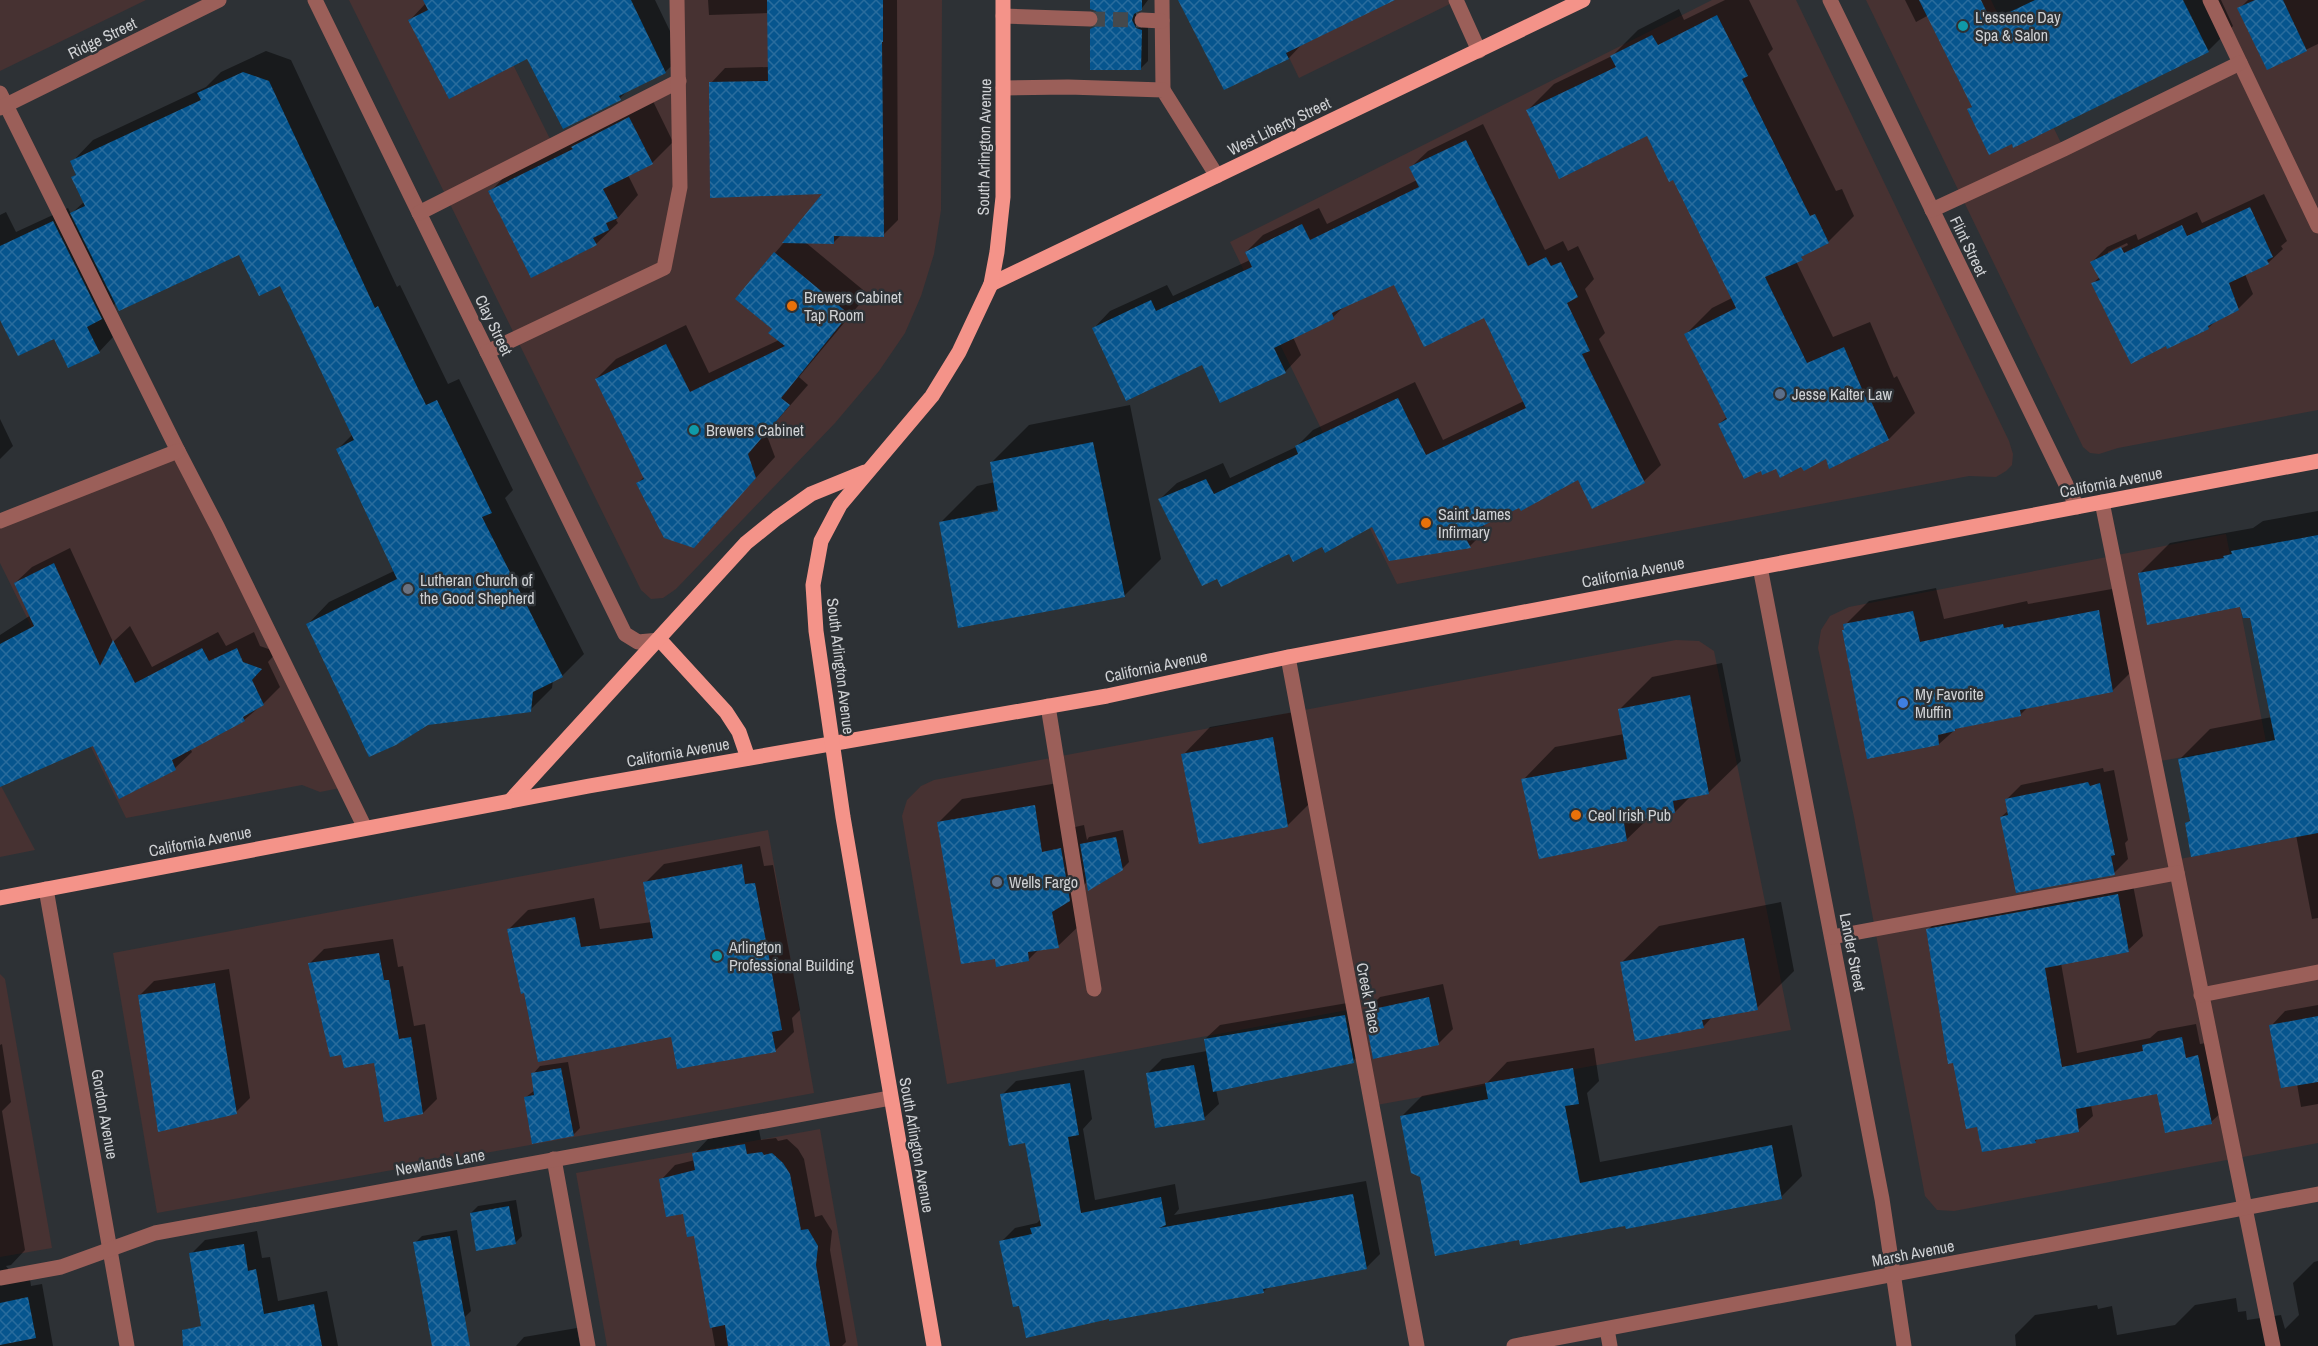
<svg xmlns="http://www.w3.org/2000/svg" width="2318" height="1346" font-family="'Archivo Narrow',sans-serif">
  <defs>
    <pattern id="building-cross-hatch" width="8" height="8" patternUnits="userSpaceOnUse" patternTransform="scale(1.5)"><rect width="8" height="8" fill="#06558e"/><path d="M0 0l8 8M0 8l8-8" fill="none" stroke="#296c9d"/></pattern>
  </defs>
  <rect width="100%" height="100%" fill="#2d3135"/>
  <g fill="#473232">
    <path d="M0 0H146L0 71Z"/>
    <path d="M349 0H481L553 145 678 81 677 0H942L941 210 934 254 921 296 905 333 879 371 835 423 676 589 663 598 651 599 641 590Z"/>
    <path d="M1261 0H1458L1299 78Z"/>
    <path d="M1712 0H1796L2009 441 2013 454 2012 465 2006 471 1996 477 1969 476 1397 584 1230 242Z"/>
    <path d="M1866 0H1991L2064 149 2240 63 2210 0H2318V410L2118 448 2099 454 2090 453 2083 447Z"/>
    <path d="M180 453 345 787 320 792 302 785 126 818 0 563V521Z"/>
    <path d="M2226 534 2266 742 2155 762 2174 860 2318 833V1143L1954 1211 1937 1210 1925 1196 1854 817 1818 648 1821 630 1830 616 1849 607Z"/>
    <path d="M1676 640 1699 641 1714 651 1791 1030 1371 1106 1353 1009 947 1084 902 816 907 800 921 786 934 780Z"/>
    <path d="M0 784 35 850 0 857Z"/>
    <path d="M768 830 814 1093 157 1213 113 953Z"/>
    <path d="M0 974 5 979 52 1248 0 1257Z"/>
    <path d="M820 1129 858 1346H607L576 1173Z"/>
  </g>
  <g fill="#0007" fill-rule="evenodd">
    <path d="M425 0H655L682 56 665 72 629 89 620 98 528 57 410 20 426 3Z"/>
    <path d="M708 0H897L898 220 883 235H841L833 243 805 242 868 294 799 377 808 385 766 433 775 457 694 546 638 483 645 476 596 379 616 359 686 325 709 373 779 340 774 328 775 253 826 193 711 83 725 68 769 67V13L709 15Z"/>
    <path d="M1091 0H1148L1139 12 1143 21 1148 23V61L1141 68 1092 29 1101 19Z"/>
    <path d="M1179 0H1392L1303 43 1289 58 1225 88Z"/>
    <path d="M1725 0H1749L1773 49 1768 54 1836 191 1842 189 1854 216 1828 242 1809 251 1796 261 1833 337 1870 322 1894 378 1897 376 1915 413 1889 439 1830 467 1827 457 1802 465 1776 467 1719 424 1727 417 1686 334 1712 308 1732 298 1674 178 1648 134 1528 110 1554 84 1612 56 1638 30 1679 9 1684 20Z"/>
    <path d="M1905 0H2221L2233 26 2208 51 2014 146 1969 110 1973 105 1929 15 1916 22Z"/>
    <path d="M2248 0H2318V44L2268 68 2239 9Z"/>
    <path d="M266 51 291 60 397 287 400 285 448 384 459 379 513 490 505 498 584 654 562 676 553 680 552 688 530 710 308 624 329 602 394 571 338 449 353 434 280 284 240 253 117 302 103 316 113 337 99 352 0 316V215L6 212 16 232 68 208 71 214 85 201 73 178 77 173 72 162 93 140 206 87 221 72Z"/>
    <path d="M651 97 673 142 652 163 628 175 638 195 616 220 618 223 596 244 490 192 511 170Z"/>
    <path d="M1483 124 1545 250 1563 241 1568 251 1578 246 1594 279 1585 289 1605 333 1599 339 1661 465 1644 481 1579 478 1483 524 1486 530 1470 546 1372 525 1322 545 1290 552 1160 499 1177 483 1223 463 1230 478 1296 447 1313 430 1415 382 1443 440 1524 401 1484 316 1395 283 1346 305 1333 317 1293 337 1301 355 1285 372 1202 363 1094 328 1110 311 1167 285 1173 296 1250 260 1246 252 1263 235 1319 208 1327 224 1417 180 1411 167 1428 151Z"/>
    <path d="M2264 194 2287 241 2281 246 2283 249 2268 263 2245 274 2253 294 2239 308 2217 320 2208 328 2093 283 2100 277 2092 262 2107 247 2136 234 2138 240 2197 212 2202 223ZM2127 243 2128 245 2108 255V252Z"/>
    <path d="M1130 405 1161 559 1124 596 940 523 977 486 995 482 992 462 1029 425ZM1005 508 1006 511 981 516V513Z"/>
    <path d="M0 419 13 446 0 459Z"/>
    <path d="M2318 511V918L2312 919 2296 835 2187 823 2191 819 2180 759 2210 729 2272 717 2252 617 2241 605 2140 573 2170 543 2253 528 2263 521Z"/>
    <path d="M70 548 113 642 130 626 152 667 218 632 226 646 254 632 260 646 277 652 268 662 280 687 263 704 244 720 190 748 192 752 175 768 119 797 94 744 0 773V635L31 615 15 583 32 567Z"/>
    <path d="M2123 587 2137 666 2113 690 2028 707 2020 715 1957 728 1939 744 1845 629V625L1869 601 1936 588 1944 619 2027 601 2028 604Z"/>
    <path d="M1722 663 1741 761 1708 793 1690 797 1675 812 1650 817 1626 840 1523 780 1555 747 1624 734 1620 709 1652 677Z"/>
    <path d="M1300 711 1315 798 1287 826 1183 755 1210 727Z"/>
    <path d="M2103 768 2104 772 2114 770 2128 840 2125 843 2128 859 2114 873 2001 817 2009 810 2006 800 2021 785Z"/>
    <path d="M1058 783 1066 829 1084 825 1087 840 1089 837 1123 830 1129 862 1122 869 1088 881 1076 893 1082 923 1058 946 1039 949 1028 960 996 957 939 822 962 799Z"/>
    <path d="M760 846 764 866 773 865 800 1010 792 1018 794 1032 775 1051 673 1035 525 991 509 929 528 910 594 898 600 929 652 922 645 883 664 864Z"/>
    <path d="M2132 880 2143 936 2128 950 2061 963 2077 1053 2150 1038 2158 1031 2196 1024 2200 1044 2212 1042 2226 1108 2211 1122 2158 1092 2091 1105 2093 1116 2078 1130 2038 1138 2035 1142 1928 930 1942 915Z"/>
    <path d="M1781 902 1794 971 1757 1008 1713 1016 1703 1027 1621 963 1659 926Z"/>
    <path d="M393 939 398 967 403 966 414 1026 425 1024 437 1099 423 1113 375 1061 310 963 324 949Z"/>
    <path d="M229 969 250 1098 236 1112 139 996 154 981Z"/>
    <path d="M1443 984 1453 1029 1439 1043 1366 1011 1380 997Z"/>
    <path d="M1359 1001 1368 1047 1353 1061 1216 1090 1219 1104 1204 1118 1147 1074 1162 1059 1207 1051 1205 1039 1220 1025Z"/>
    <path d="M2318 1005V1104L2301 1107 2297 1084 2271 1026 2285 1011Z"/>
    <path d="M2 1044 11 1102 2 1111 25 1250 11 1265 6 1266 12 1274 29 1272 31 1286 42 1284 53 1346H0V1045Z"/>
    <path d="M1594 1048 1599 1081 1587 1093 1600 1162 1792 1125 1802 1176 1781 1197 1626 1224 1520 1239 1421 1176 1401 1117 1422 1096 1487 1083 1507 1062Z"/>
    <path d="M568 1062 580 1128 573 1135 526 1097 535 1090 533 1074 540 1066Z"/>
    <path d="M1084 1070 1092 1119 1083 1129 1095 1200 1175 1184 1179 1209 1174 1215 1366 1181 1380 1254 1366 1268 1269 1286 1263 1292 1110 1317 1020 1304 1001 1242 1015 1228 1037 1223 1041 1219 1026 1142 1002 1095 1016 1081Z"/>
    <path d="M759 1130 761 1140 776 1138 778 1141 787 1139 798 1149 804 1159 815 1217 822 1215 832 1231 830 1250 846 1342 842 1346H715L695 1234 685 1213 661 1180 675 1165 695 1160 694 1154 708 1139Z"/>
    <path d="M516 1200 522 1236 515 1243 471 1213 478 1206Z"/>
    <path d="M457 1230 471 1311 464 1318 415 1243 422 1236Z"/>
    <path d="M257 1231 262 1258 270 1257 278 1301 327 1291 338 1346H207L191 1254 205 1240Z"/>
    <path d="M2318 1261V1346H2016L2015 1335 2035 1315 2097 1305 2098 1309 2112 1306 2117 1335 2175 1325 2195 1305 2236 1298 2238 1312 2246 1311 2247 1320 2281 1315 2285 1329 2299 1315 2293 1283 2314 1262Z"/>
    <path d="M577 1328 580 1346H516L524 1337Z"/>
  </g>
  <g fill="url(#building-cross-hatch)">
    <path d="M423 0H631L666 73 619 96 621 100 563 129 527 59 449 99 408 20 428 10Z"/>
    <path d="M767 0H883V42H882L884 237 834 236V244L782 243 822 194 710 198 709 82 768 81Z"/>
    <path d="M1090 0H1142V10L1134 14 1132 20 1136 28 1142 30 1141 70H1090V29L1098 25 1100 19 1096 11 1090 9Z"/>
    <path d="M1178 0H1395L1286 53 1289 59 1224 90Z"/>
    <path d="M1919 0H1981L1991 21 2035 0H2183L2209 52 2013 148 2012 144 1989 155 1967 109 1972 107Z"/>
    <path d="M2255 0H2283L2307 51 2267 70 2237 8Z"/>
    <path d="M1717 15 1748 76 1742 79 1810 216 1815 214 1829 243 1801 257 1803 260 1765 277 1807 363 1844 347 1868 403 1871 401 1889 440 1829 469 1826 459 1804 471 1801 467 1780 478 1776 469 1762 475 1761 471 1744 479 1718 424 1727 419 1684 334 1736 308 1673 180 1669 182 1647 136 1559 179 1526 110 1616 67 1610 56 1652 35 1658 45Z"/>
    <path d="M243 72 269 81 375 308 378 306 426 405 437 400 492 513 482 517 563 677 533 692 531 712 428 725 396 745 369 757 306 624 397 579 336 449 354 440 280 286 259 296 239 255 119 311 70 213 85 206 71 177 76 175 70 161 201 100 197 93Z"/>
    <path d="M629 117 653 164 603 189 618 218 606 223 609 230 593 238 597 245 531 278 488 191 573 149 571 147Z"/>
    <path d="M1466 140 1528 266 1546 257 1551 266 1561 262 1578 297 1567 303 1590 351 1582 354 1645 483 1592 509 1578 480 1521 511 1519 508 1464 535 1471 548 1389 561 1372 527 1325 553 1322 547 1293 562 1289 554 1221 587 1217 579 1202 586 1158 499 1206 479 1214 494 1298 454 1295 446 1398 398 1426 455 1526 408 1484 318 1424 347 1394 285 1332 313 1334 319 1274 348 1286 373 1220 403 1202 365 1126 401 1092 328 1151 300 1156 311 1252 267 1245 252 1302 224 1310 240 1419 187 1409 167Z"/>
    <path d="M2250 207 2273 257 2267 260 2269 264 2229 283 2239 310 2208 326 2209 329 2167 349 2166 346 2131 364 2091 283 2100 280 2090 262 2121 247 2124 253 2182 225 2187 236Z"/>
    <path d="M53 221 102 319 87 327 100 353 68 368 54 339 18 356 0 320V246Z"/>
    <path d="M774 252 849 314 781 398 790 405 748 454 756 478 694 548 664 538 636 483 644 479 595 379 666 344 690 392 785 346 768 333 772 329 735 299Z"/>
    <path d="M1093 442 1125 597 958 628 939 522 998 511 990 462Z"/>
    <path d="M2318 535V833L2191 857 2185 823 2190 821 2178 759 2275 740 2250 618H2243L2240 607 2147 625 2138 573 2224 558 2223 556 2232 554 2231 551Z"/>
    <path d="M54 563 100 666 113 640 135 683 202 648 209 661 237 648 243 662 262 669 252 680 264 705 243 717 245 721 172 760 176 770 119 799 93 746 0 787V644L34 626 14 583Z"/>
    <path d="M2099 610 2113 692 2020 710 2021 716 1955 729V731L1938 735 1939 745 1867 759 1842 630H1844L1843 624 1913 611 1920 642 2003 624 2004 628Z"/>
    <path d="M1690 695 1709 794 1673 801 1675 813 1624 823 1627 841 1539 859 1521 779 1627 759 1618 709Z"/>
    <path d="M1273 737 1288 827 1199 844 1181 754Z"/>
    <path d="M2088 782 2090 786 2100 783 2115 855 2111 856 2115 875 2016 893 2000 817 2008 815 2005 799Z"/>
    <path d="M1035 805 1042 852 1061 848 1070 901 1052 912 1059 948 1028 952 1029 961 996 967 995 959 961 964 937 822Z"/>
    <path d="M1116 837 1123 870 1088 891 1080 844Z"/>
    <path d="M742 864 745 884 755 883 771 968 782 1030 772 1032 776 1052 677 1069 671 1037 538 1062 524 993 521 994 507 929 575 917 581 947 653 938 643 882Z"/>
    <path d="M2118 894 2129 952 2045 968 2062 1067 2143 1051 2142 1045 2182 1037 2186 1058 2198 1055 2212 1124 2165 1133 2157 1094 2076 1109 2079 1132 2035 1140 2036 1143 1982 1152 1977 1127 1966 1129 1953 1063 1948 1064 1926 929Z"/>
    <path d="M1744 938 1758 1010 1702 1020 1704 1028 1635 1041 1620 962Z"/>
    <path d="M379 953 384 980H389L399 1039 411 1037 423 1114 384 1122 374 1063 344 1068 341 1055 330 1057 308 963Z"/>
    <path d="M215 983 237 1114 158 1132 138 995Z"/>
    <path d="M1429 997 1439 1045 1373 1059 1364 1011Z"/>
    <path d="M1345 1015 1354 1063 1213 1092 1204 1039Z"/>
    <path d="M2318 1016V1082L2281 1088 2269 1025Z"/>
    <path d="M1194 1065 1205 1120 1155 1128 1146 1073Z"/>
    <path d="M561 1068 574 1136 532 1144 524 1097 534 1095 531 1073Z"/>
    <path d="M1573 1068 1579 1104 1565 1106 1580 1183 1772 1145 1782 1199 1626 1229 1625 1226 1520 1245 1519 1240 1435 1256 1420 1177 1411 1173 1400 1116 1488 1099 1485 1083Z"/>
    <path d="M1070 1083 1079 1135 1068 1137 1081 1213 1161 1197 1166 1225 1159 1228 1353 1194 1367 1269 1263 1289 1264 1293 1109 1321V1319L1026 1338 1019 1306 1013 1307 999 1241 1032 1234 1030 1228 1041 1226 1025 1143 1009 1146 1000 1094Z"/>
    <path d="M745 1144 747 1154 762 1152 764 1155 772 1153 783 1163 790 1174 801 1230 808 1229 818 1246 816 1265 830 1346H728L725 1325 710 1328 694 1236 687 1237 683 1214 666 1217 659 1179 695 1170 692 1153Z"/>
    <path d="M509 1206 516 1244 476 1251 470 1213Z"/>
    <path d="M450 1236 470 1346H432L413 1242Z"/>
    <path d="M244 1244 248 1271 256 1269 264 1314 314 1304 322 1346H183L182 1330 201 1326 189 1253Z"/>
    <path d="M28 1297 36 1338 0 1345V1303Z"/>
  </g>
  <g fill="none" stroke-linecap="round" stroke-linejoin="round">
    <path stroke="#45494d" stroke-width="15" stroke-dasharray="15 8" stroke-linecap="butt" d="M1090 19 1142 20"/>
    <g stroke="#9b5f59" stroke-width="15">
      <path d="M315 0 625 634 638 642 660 640"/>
      <path d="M1162 0 1163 90"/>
      <path d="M1456 0 1479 51"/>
      <path d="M1830 0 2077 507"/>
      <path d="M2210 0 2318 226"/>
      <path d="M1003 16 1090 19"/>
      <path d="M1142 20 1162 21"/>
      <path d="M1003 88 1068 87 1163 90 1217 176"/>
      <path d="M0 93 178 451 218 528 365 828"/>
      <path d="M0 108 219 0"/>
      <path d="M1932 210 2064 149 2240 63"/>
      <path d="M419 213 679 81"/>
      <path d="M487 352 664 268 680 187 677 0"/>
      <path d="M2102 502 2273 1346"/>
      <path d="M0 521 178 451"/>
      <path d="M1760 567 1882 1199 1904 1346"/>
      <path d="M1288 657 1417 1346"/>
      <path d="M1048 706 1094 989"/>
      <path d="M46 889 127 1346"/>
      <path d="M1832 937 2177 873"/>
      <path d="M2201 995 2318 972"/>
      <path d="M554 1159 588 1346"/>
      <path d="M0 1278 61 1267 155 1233 890 1098"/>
      <path d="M1607 1329 1610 1346"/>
      <path d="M1514 1346 2318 1194"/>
    </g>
    <g stroke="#f49389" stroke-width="15">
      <path d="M991 284 1583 0"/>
      <path d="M660 640 726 712 739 732 748 758"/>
      <path d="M510 801 746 543 777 518 811 494 865 472"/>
      <path d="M0 898 589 786 1107 696 1288 657 2318 461"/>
      <path d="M934 1346 843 817 816 631 813 585 821 541 840 505 932 396 959 352 991 284 997 252 1003 197V0"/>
    </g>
  </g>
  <g fill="#0f9aa8" stroke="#2d3135" stroke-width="2">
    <circle cx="1963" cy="26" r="6"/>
    <circle cx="694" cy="430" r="6"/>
    <circle cx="717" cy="956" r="6"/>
  </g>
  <g fill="#e8710a" stroke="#2d3135" stroke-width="2">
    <circle cx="792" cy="306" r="6"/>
    <circle cx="1426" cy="523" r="6"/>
    <circle cx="1576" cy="815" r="6"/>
  </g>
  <g fill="#5c6f8a" stroke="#2d3135" stroke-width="2">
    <circle cx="1780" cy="394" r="6"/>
    <circle cx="997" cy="882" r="6"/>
  </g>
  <circle fill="#6b7280" stroke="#2d3135" stroke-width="2" cx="408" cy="589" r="6"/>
  <circle fill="#3f7fe0" stroke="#2d3135" stroke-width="2" cx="1903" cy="703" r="6"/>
  <g text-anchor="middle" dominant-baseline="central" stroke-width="5" stroke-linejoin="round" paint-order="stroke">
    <g font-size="16" fill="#cfd1d4" stroke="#2d3135" text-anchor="start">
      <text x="1975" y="17">L'essence Day<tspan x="1975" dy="18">Spa &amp; Salon</tspan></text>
      <text x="804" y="297">Brewers Cabinet<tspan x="804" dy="18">Tap Room</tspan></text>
      <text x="1792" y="394">Jesse Kalter Law</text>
      <text x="706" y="430">Brewers Cabinet</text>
      <text x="1438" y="514">Saint James<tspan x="1438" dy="18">Infirmary</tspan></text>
      <text x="420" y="580">Lutheran Church of<tspan x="420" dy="18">the Good Shepherd</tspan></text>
      <text x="1915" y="694">My Favorite<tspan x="1915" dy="18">Muffin</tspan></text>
      <text x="1588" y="815">Ceol Irish Pub</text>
      <text x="1009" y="882">Wells Fargo</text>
      <text x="729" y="947">Arlington<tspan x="729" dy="18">Professional Building</tspan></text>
    </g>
    <g font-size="16" fill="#cfd1d4" stroke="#2d3135">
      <text transform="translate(102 38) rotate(-26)">Ridge Street</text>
      <text transform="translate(1279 126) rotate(-26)">West Liberty Street</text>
      <text transform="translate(984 147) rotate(-89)">South Arlington Avenue</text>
      <text transform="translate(1969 246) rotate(64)">Flint Street</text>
      <text transform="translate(494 325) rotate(64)">Clay Street</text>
      <text transform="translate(2111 482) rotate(-11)">California Avenue</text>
      <text transform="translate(1633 572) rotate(-11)">California Avenue</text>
      <text transform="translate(841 666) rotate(83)">South Arlington Avenue</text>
      <text transform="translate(1156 666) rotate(-12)">California Avenue</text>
      <text transform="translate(678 752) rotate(-10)">California Avenue</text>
      <text transform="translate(200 841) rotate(-11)">California Avenue</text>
      <text transform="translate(1853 952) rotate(79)">Lander Street</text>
      <text transform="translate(1369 998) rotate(79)">Creek Place</text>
      <text transform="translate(105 1114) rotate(80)">Gordon Avenue</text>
      <text transform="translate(917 1145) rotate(80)">South Arlington Avenue</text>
      <text transform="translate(440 1162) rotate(-10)">Newlands Lane</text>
      <text transform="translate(1913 1253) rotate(-11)">Marsh Avenue</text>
    </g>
  </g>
</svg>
